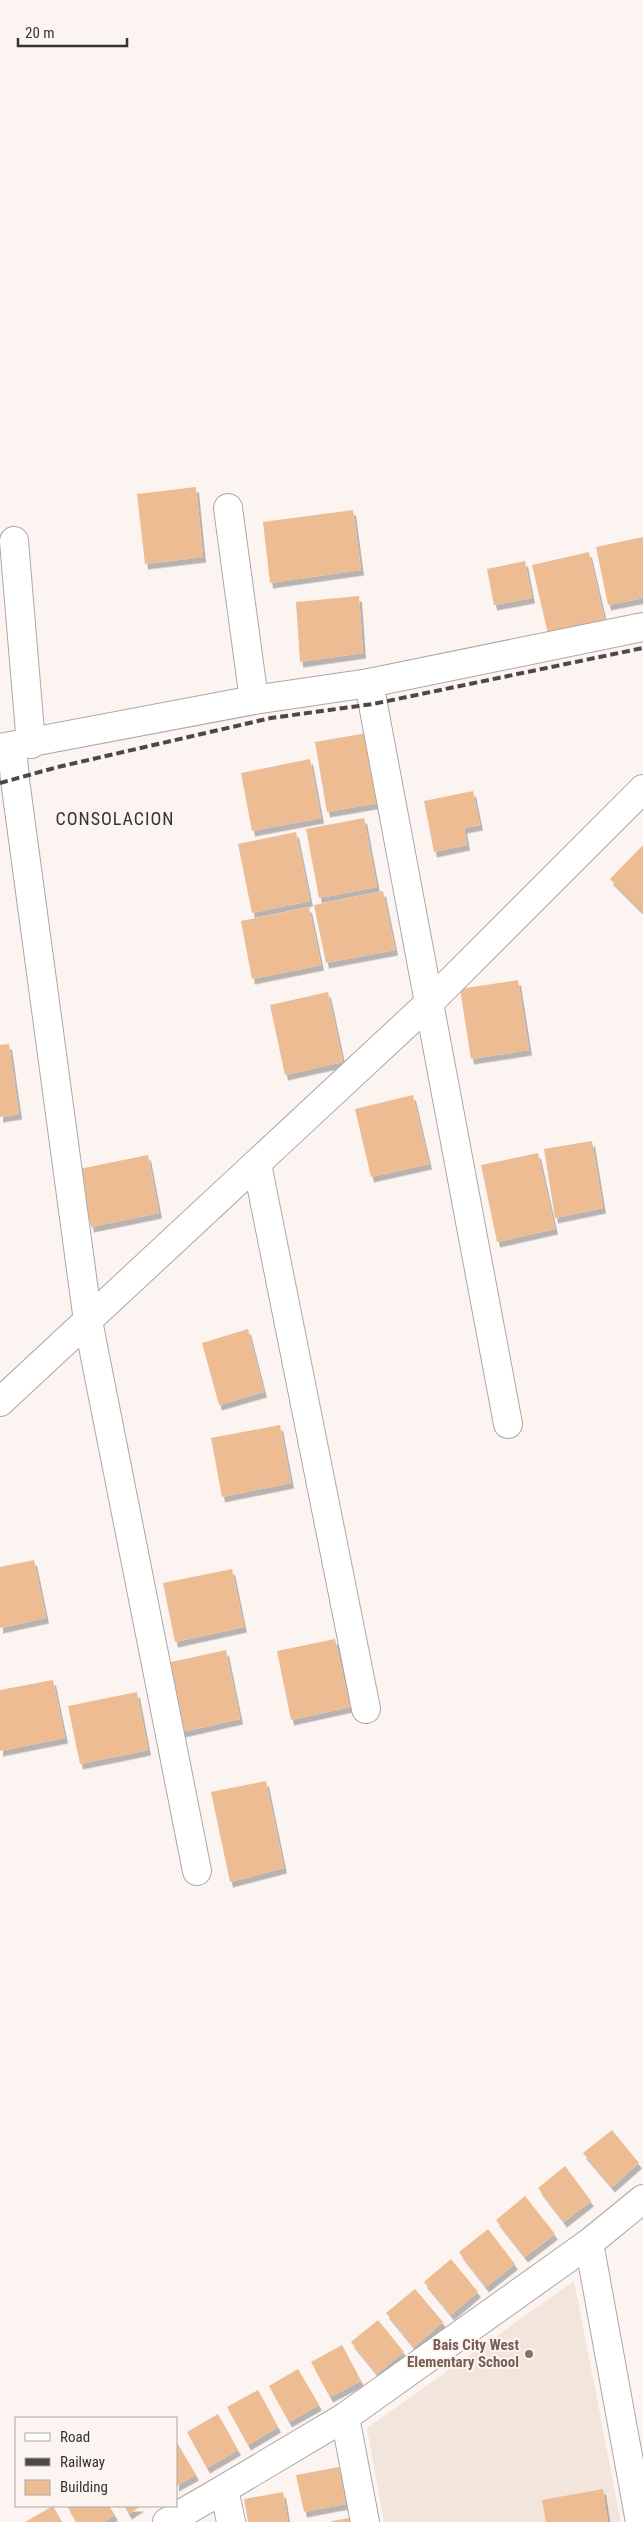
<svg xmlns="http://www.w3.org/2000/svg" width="643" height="2522" font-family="'Roboto Condensed',sans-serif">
  <defs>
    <filter id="shadow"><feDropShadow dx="3" dy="5.5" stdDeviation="0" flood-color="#0004"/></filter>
  </defs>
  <rect width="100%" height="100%" fill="#fbf4f0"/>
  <path fill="#f2e5dc" d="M574 2281 621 2522H384L367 2428Z"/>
  <g fill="#eebc93" filter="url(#shadow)">
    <path d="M196 487 203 557 145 564 137 494Z"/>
    <path d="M353 510 361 570 270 583 263 522Z"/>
    <path d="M643 537V598L608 605 596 547Z"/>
    <path d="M589 552 605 621 548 634 532 565Z"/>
    <path d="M525 561 532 598 494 605 487 569Z"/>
    <path d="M359 596 363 653 300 662 296 602Z"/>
    <path d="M373 732 385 802 327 812 315 742Z"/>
    <path d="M310 759 321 818 252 831 241 773Z"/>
    <path d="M473 791 480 825 464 828 467 845 434 852 424 801Z"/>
    <path d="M364 818 377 887 319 898 306 829Z"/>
    <path d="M296 832 310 901 252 913 238 844Z"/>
    <path d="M643 845V912L610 879Z"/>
    <path d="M383 891 395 950 326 963 314 905Z"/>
    <path d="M309 907 321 965 252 979 241 921Z"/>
    <path d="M518 980 529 1050 471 1059 460 989Z"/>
    <path d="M328 992 343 1062 285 1075 270 1005Z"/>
    <path d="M9 1044 19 1114 0 1117V1045Z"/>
    <path d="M413 1095 429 1164 371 1177 355 1109Z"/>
    <path d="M592 1141 603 1208 555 1218 544 1149Z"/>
    <path d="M538 1153 555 1229 497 1242 481 1165Z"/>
    <path d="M148 1155 159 1213 91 1227 79 1169Z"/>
    <path d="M248 1329 264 1392 219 1405 202 1343Z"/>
    <path d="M280 1425 291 1483 222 1497 211 1438Z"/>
    <path d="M34 1560 46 1618 0 1628V1567Z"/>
    <path d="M232 1569 244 1627 175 1642 163 1583Z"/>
    <path d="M335 1639 350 1707 291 1720 277 1651Z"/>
    <path d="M226 1650 240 1719 182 1732 167 1663Z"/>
    <path d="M53 1680 65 1738 0 1751V1690Z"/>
    <path d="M137 1692 148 1750 80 1764 68 1706Z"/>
    <path d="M266 1781 284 1868 230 1882 211 1792Z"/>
    <path d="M612 2130 639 2163 612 2187 583 2153Z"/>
    <path d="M565 2166 591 2201 564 2222 538 2188Z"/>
    <path d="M525 2196 555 2234 525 2257 496 2220Z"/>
    <path d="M488 2229 515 2264 486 2287 459 2252Z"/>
    <path d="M451 2259 478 2292 451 2315 424 2282Z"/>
    <path d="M415 2289 443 2322 414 2347 386 2313Z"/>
    <path d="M378 2320 404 2352 377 2374 351 2342Z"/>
    <path d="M342 2345 361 2381 330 2397 311 2362Z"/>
    <path d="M298 2369 319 2405 289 2422 269 2386Z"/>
    <path d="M258 2390 278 2427 248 2445 227 2407Z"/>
    <path d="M218 2414 238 2450 207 2468 187 2432Z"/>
    <path d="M176 2441 196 2475 176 2486Z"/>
    <path d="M339 2467 346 2504 304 2512 296 2475Z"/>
    <path d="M603 2489 608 2522H546L542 2500Z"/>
    <path d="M283 2492 288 2522H248L244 2499Z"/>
    <path d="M53 2506 62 2522H25Z"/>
    <path d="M67 2506H109L115 2515 104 2522H76Z"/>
    <path d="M124 2506H141L129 2514Z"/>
    <path d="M349 2518 350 2522H332V2521Z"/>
  </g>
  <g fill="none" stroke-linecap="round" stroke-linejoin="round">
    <defs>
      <g id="minor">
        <path d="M228 508 254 700"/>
        <path d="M14 541 31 744"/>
        <path d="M369 683 508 1424"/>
        <path d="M12 746 15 780 88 1321 197 1871"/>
        <path d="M0 748 254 700 369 683 643 627"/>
        <path d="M257 1164 366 1709"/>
        <path d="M0 1402 429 1003 643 789"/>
        <path d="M589 2243 643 2199"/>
        <path d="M345 2417 365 2522"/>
        <path d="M224 2489 345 2417 589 2243 640 2522"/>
        <path d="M167 2522 224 2489 231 2522"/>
      </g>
    </defs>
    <use href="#minor" stroke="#aea8a4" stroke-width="30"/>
    <use href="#minor" stroke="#fff" stroke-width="28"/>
    <path stroke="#4c4846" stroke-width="4" stroke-dasharray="8 4" stroke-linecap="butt" d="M0 783 58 767 271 718 373 704 643 648"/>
  </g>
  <circle fill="#8d6e63" stroke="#fbf4f0" stroke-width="2" cx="529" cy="2354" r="5"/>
  <g text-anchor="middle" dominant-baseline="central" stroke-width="4" stroke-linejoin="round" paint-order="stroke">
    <g font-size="15" font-weight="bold" fill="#785e54" stroke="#fbf4f0" text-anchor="end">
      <text x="519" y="2345">Bais City West<tspan x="519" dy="17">Elementary School</tspan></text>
    </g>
    <g font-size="18" letter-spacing="1" fill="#363331" stroke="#fbf4f0">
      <text x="115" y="818">CONSOLACION</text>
    </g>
  </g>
  <rect x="15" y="2417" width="162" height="90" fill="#fbf4f0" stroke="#aca7a4"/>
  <rect x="25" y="2433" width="25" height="8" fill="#ffffff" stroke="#aca7a4"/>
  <text x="60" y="2442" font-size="15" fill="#363331">Road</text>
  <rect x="25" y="2458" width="25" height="8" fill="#4c4846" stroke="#aca7a4"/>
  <text x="60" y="2467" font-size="15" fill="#363331">Railway</text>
  <rect x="25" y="2480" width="25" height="15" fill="#eebc93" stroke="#aca7a4"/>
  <text x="60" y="2492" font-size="15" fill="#363331">Building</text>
  <path d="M18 38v8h109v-8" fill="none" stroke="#363331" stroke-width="2.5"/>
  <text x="25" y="38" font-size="15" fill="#363331" stroke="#fbf4f0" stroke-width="4" paint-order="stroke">20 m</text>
</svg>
